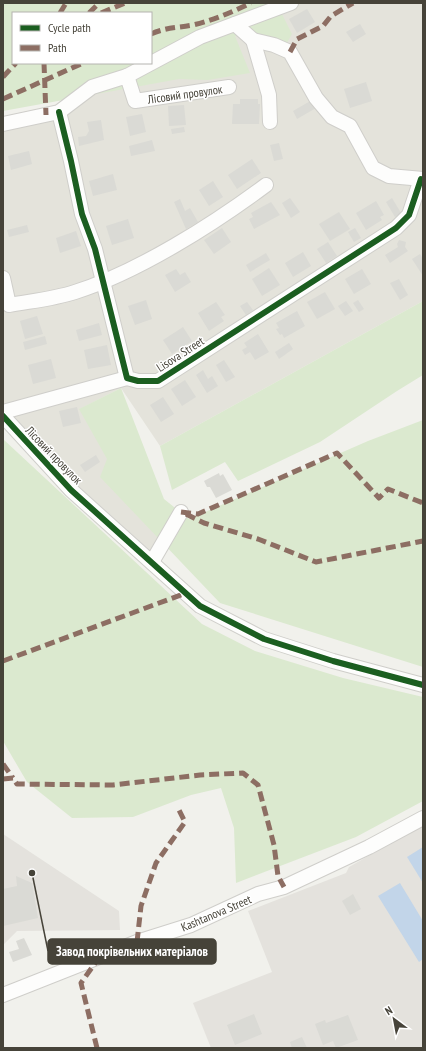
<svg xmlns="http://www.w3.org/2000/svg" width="426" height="1051" font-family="'PT Sans Narrow',sans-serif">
  <rect width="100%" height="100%" fill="#f1f1ec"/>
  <path fill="#e4e3db" d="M273 3H423V301L160 446 121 388 80 409 180 526 151 570 3 427V120L57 109Z"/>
  <g fill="#e4e2dd">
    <path d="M423 825V1048H211L193 1003 272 972 248 911 346 873 349 867Z"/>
    <path d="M3 834 119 911 120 930 17 931 3 945Z"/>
  </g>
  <g fill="#dbe9cf" fill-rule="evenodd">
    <path d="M3 3H279L277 4 292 34 285 46 235 36 250 73 208 80 179 79 3 111ZM13 13H151V63H13Z"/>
    <path d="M423 301V375L397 391 320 442 238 481 225 462 172 490 160 446Z"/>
    <path d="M121 388 164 499 189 519 368 441 423 420V667L220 603 100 477 107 459 79 409Z"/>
    <path d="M3 439 202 624 255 651 343 678 423 697V801L356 837 236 883 234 828 221 788 191 795 133 817 72 818 27 782 3 741Z"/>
  </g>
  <g fill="#c2d5e9">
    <path d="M423 847V883L407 857Z"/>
    <path d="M400 883 423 921V959L419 962 378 896Z"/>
  </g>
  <g fill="#dadad5">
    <path d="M307 9 315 22 297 33 289 19Z"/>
    <path d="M360 24 366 34 353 42 346 32Z"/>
    <path d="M366 82 372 101 350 108 344 89Z"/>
    <path d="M240 99H258V104H260L259 124H232L233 104H240Z"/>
    <path d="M312 100 316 108 297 119 293 111Z"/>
    <path d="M184 105 186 125 169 126 168 106Z"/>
    <path d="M142 114 146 132 130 136 126 117Z"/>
    <path d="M101 120 104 140 79 146 78 137 86 136 89 131 87 122Z"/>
    <path d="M184 127 185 132 172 134 171 129Z"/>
    <path d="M152 140 155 151 131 156 129 146Z"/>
    <path d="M279 143 283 159 274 161 270 145Z"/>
    <path d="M29 151 32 164 11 170 8 156Z"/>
    <path d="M252 159 261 173 237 189 228 175Z"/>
    <path d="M113 174 117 190 93 196 89 181Z"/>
    <path d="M213 181 223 197 209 206 199 190Z"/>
    <path d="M290 198 300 212 291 218 282 203Z"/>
    <path d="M392 198 401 213 395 217 386 202Z"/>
    <path d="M180 199 185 211 190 208 198 222 186 229 174 202Z"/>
    <path d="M376 201 384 215 380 217 382 220 366 230 356 213Z"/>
    <path d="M271 202 280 215 254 229 249 219 253 217 251 213Z"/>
    <path d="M339 212 350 229 330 241 319 224Z"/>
    <path d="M128 219 134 238 112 245 106 226Z"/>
    <path d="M27 225 29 232 9 237 7 230Z"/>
    <path d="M222 228 231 242 214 254 204 240Z"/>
    <path d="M355 228 361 238 354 242 348 232Z"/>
    <path d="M76 231 81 246 60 253 56 238Z"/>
    <path d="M399 240 406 242 405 247 408 251 390 263 385 255 398 247 397 244Z"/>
    <path d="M328 242 337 256 326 263 317 249Z"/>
    <path d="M303 252 311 266 293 277 285 263Z"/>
    <path d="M266 253 270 260 250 272 246 265Z"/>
    <path d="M420 254 423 259V276L412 259Z"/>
    <path d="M269 268 280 285 262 296 252 279Z"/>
    <path d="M176 269 180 275 185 272 191 282 175 292 165 275Z"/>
    <path d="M362 269 371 284 354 294 345 279Z"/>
    <path d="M399 279 408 295 400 300 390 283Z"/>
    <path d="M325 292 335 309 317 319 307 302Z"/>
    <path d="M146 300 152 319 135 325 128 306Z"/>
    <path d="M358 300 364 309 359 312 353 303Z"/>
    <path d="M346 301 353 311 345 316 338 306Z"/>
    <path d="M216 302 225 315 221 317 224 321 209 331 198 313Z"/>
    <path d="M247 302 253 310 246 315 240 306Z"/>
    <path d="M297 311 305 326 284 338 282 334 280 335 276 329 279 328 276 323Z"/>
    <path d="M37 316 43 334 25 339 20 321Z"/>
    <path d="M99 323 102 335 79 341 76 330Z"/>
    <path d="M183 327 192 341 172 354 163 340Z"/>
    <path d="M258 334 269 352 255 360 250 352 245 355 242 350 247 347 244 343Z"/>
    <path d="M45 336 47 344 25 350 23 342Z"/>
    <path d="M289 343 293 349 279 359 275 352Z"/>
    <path d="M107 345 111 365 88 369 84 350Z"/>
    <path d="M51 359 56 378 33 384 28 365Z"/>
    <path d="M224 360 235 377 226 382 216 365Z"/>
    <path d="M203 370 208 379 212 376 218 386 207 393 196 375Z"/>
    <path d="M185 380 196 397 182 406 171 389Z"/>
    <path d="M163 397 174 414 161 422 150 405Z"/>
    <path d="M77 407 81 423 63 427 59 411Z"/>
    <path d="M96 455 100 462 85 472 80 465Z"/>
    <path d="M219 473 220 476 223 474 232 490 216 498 210 487H207L204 481Z"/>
    <path d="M16 876 32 883 38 918 3 926V889L17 886Z"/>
    <path d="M353 894 361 909 350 915 342 901Z"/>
    <path d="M24 938 32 955 13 962 9 952 19 949 16 941Z"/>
    <path d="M254 1014 262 1034 235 1045 227 1025Z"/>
    <path d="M348 1015 358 1040 336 1048 333 1041 323 1045 315 1024 325 1020 326 1023Z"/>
    <path d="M302 1037 307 1048H292L290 1042Z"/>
  </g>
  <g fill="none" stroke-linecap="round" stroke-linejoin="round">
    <defs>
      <g id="minor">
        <path d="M235 24 253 40 274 45 290 52 316 98 332 117 350 126 373 168 389 176 423 179"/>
        <path d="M253 40 269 95 270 122"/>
        <path d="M127 76 200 37 291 3"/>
        <path d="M59 112 71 161 82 214 95 249 127 378 138 381H158L396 228 409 215 421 179"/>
        <path d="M3 124 59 112 92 87 127 76 135 101 229 87"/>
        <path d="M3 278 9 305C31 301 54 299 75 292 138 272 212 225 266 185"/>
        <path d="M3 412 127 378"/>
        <path d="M3 416 71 490 200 606 264 639 333 661 423 685"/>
        <path d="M152 562 181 512"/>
        <path d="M3 995 137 942 191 925 258 894 284 887 369 847 423 818"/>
      </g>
    </defs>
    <use href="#minor" stroke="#cfceca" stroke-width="16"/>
    <use href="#minor" stroke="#fdfdfc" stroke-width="14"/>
    <g stroke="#8d6e63" stroke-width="5" stroke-dasharray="10 5" stroke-linecap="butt">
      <path d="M60 13 66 3"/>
      <path d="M89 13 99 3"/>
      <path d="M101 13 125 3"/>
      <path d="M151 34C167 27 177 28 193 25 214 20 232 12 251 3"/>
      <path d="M290 52 297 39 323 26 331 16 353 3"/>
      <path d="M44 63 46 115"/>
      <path d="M3 77 16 63"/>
      <path d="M3 99 83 63"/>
      <path d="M181 512 198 514 337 453 379 498 388 489 423 503"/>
      <path d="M186 514 204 523 258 539 316 562 423 541"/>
      <path d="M3 661 186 593"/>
      <path d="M3 764 13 778"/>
      <path d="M3 779 13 778 17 784 113 785 200 775 243 773 258 785 274 845 278 876 284 887"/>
      <path d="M137 942 141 906 156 863 185 822 179 810"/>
      <path d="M97 1048 81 983 98 959"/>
    </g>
    <defs>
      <g id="cycleway">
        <path d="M59 112 71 161 82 214 95 249 127 378 138 381H158L396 228 409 215 421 179"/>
        <path d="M3 416 71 490 200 606 264 639 333 661 423 685"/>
      </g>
    </defs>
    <use href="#cycleway" stroke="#fff" stroke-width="8"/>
    <use href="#cycleway" stroke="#1b5e20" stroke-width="6"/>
  </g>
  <g text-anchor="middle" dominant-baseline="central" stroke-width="3" stroke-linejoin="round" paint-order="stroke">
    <g font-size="12" fill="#464339" stroke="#fff">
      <text transform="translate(185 94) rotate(-8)">Лісовий провулок</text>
      <text transform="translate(180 354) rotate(-33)">Lisova Street</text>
      <text transform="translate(54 455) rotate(46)">Лісовий провулок</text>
      <text transform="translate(216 913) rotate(-23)">Kashtanova Street</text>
    </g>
  </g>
  <path fill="none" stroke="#464339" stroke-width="1.5" d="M32 873L48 951"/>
  <circle fill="#464339" stroke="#fff" stroke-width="1.5" cx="32" cy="873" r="4"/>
  <rect fill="#464339" stroke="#464339" stroke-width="1.5" x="48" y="939" width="168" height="25" rx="4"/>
  <g font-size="13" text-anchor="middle" font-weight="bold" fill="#fff">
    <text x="132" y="956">Завод покрівельних матеріалов</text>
  </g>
  <rect width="426" height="1051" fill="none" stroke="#464339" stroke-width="8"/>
  <rect x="12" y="12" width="140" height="52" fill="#ffffff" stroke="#b5b4b0"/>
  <rect x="20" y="25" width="20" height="6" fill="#1b5e20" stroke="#b5b4b0"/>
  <text x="48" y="32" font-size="12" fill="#464339">Cycle path</text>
  <rect x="20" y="45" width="20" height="6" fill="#8d6e63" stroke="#b5b4b0"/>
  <text x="48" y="52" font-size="12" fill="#464339">Path</text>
  <g transform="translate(394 1019) rotate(328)" stroke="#ffffff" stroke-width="3" paint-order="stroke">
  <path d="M0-3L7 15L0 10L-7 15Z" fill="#464339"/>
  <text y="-6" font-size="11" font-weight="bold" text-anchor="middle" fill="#464339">N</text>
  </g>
</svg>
